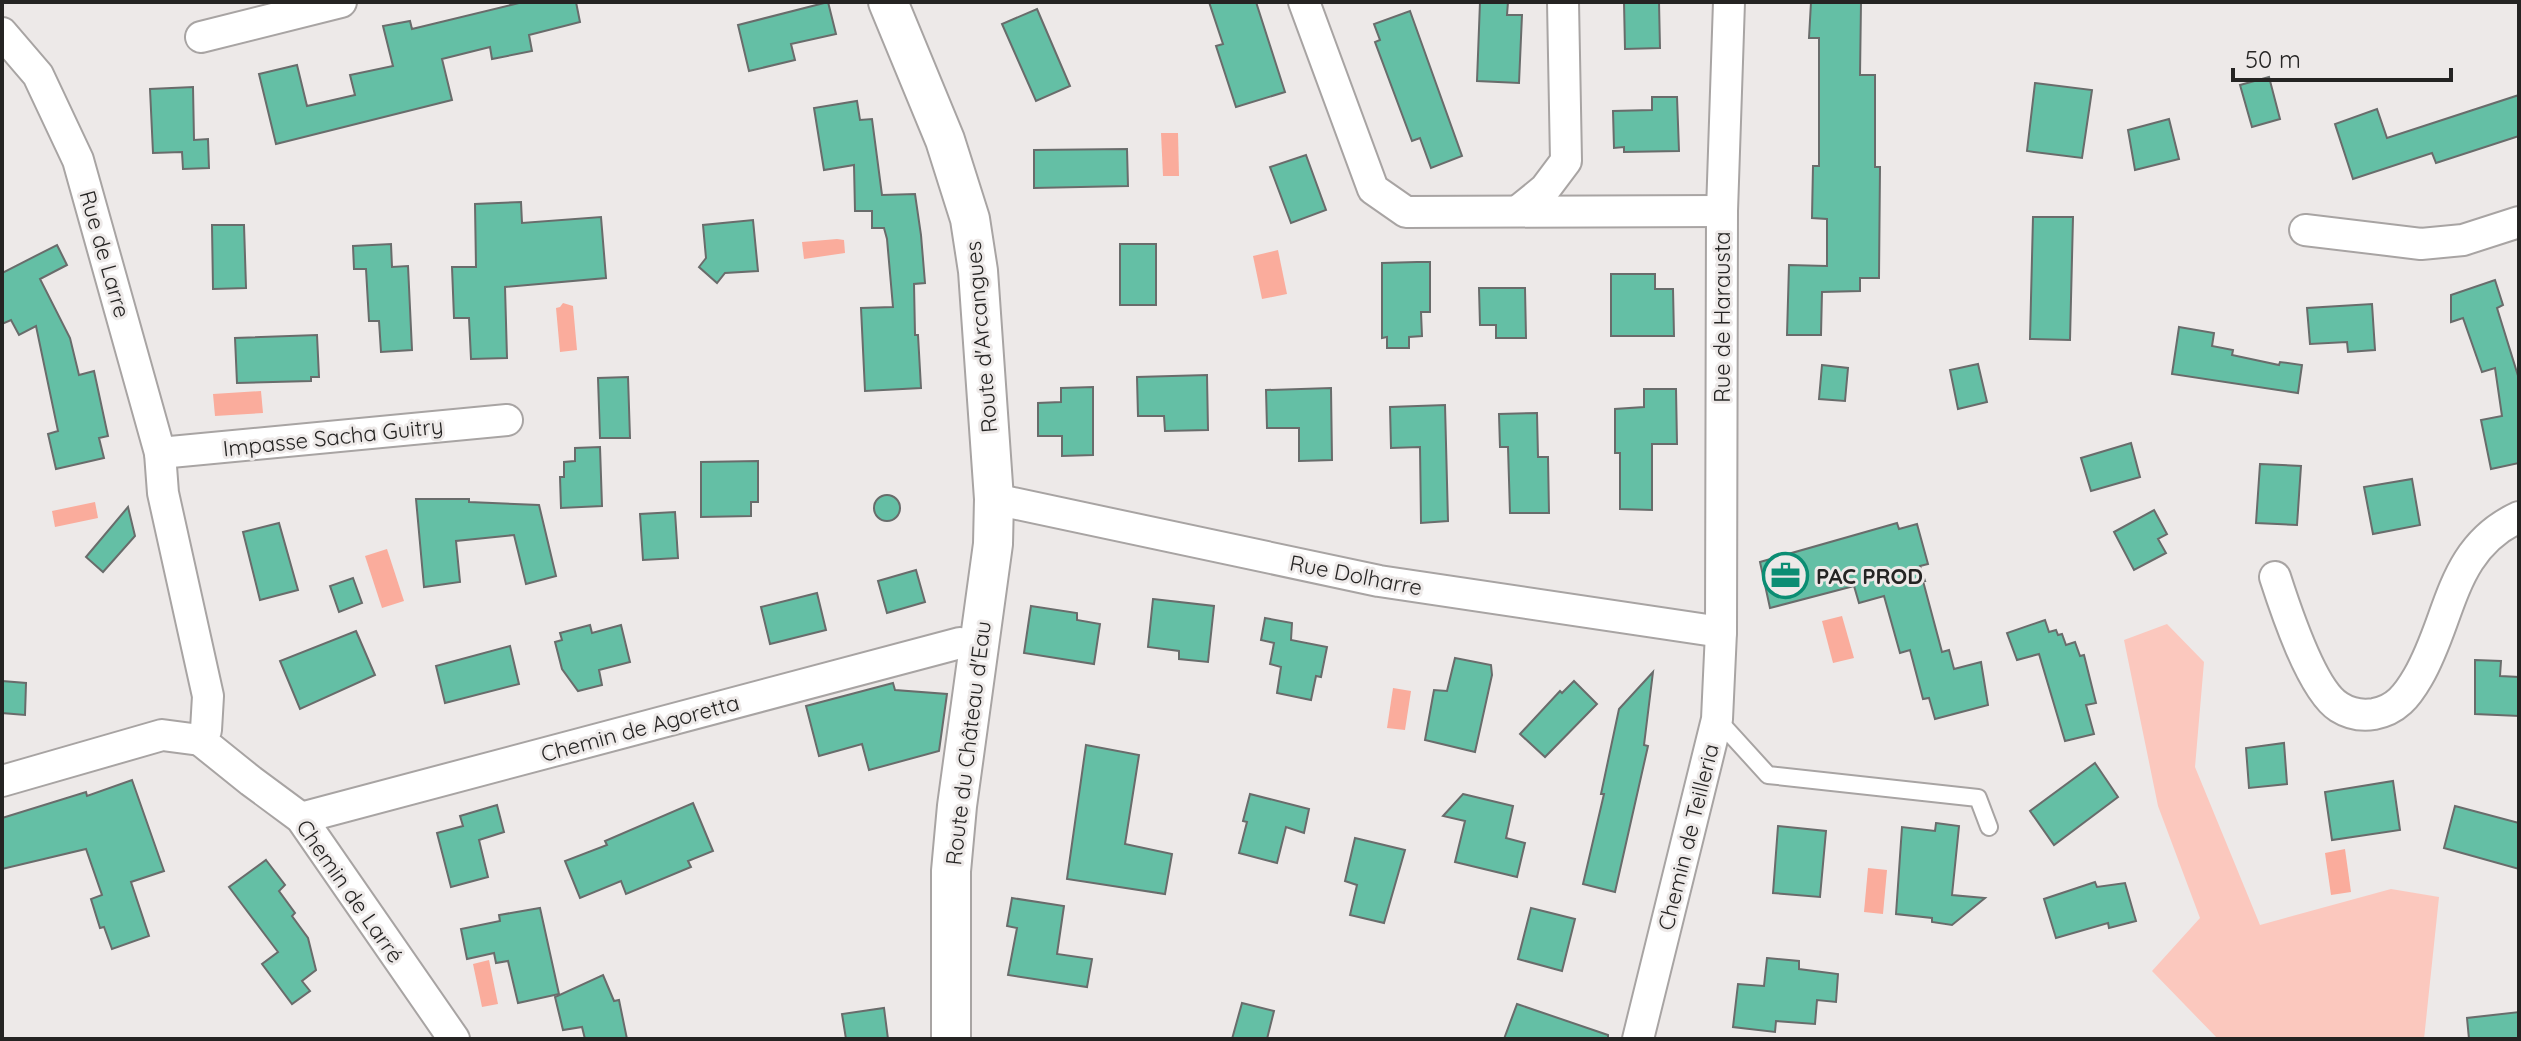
<svg xmlns="http://www.w3.org/2000/svg" width="2521" height="1041" font-family="Quicksand,sans-serif">
  <rect width="100%" height="100%" fill="#ede9e8"/>
  <path fill="#fbc8be" d="M2167 624 2204 662 2195 767 2260 925 2391 889 2439 897 2424 1039H2218L2152 971 2200 918 2158 806 2124 640Z"/>
  <g fill="#faac9c">
    <path d="M1161 133H1178L1179 176H1163Z"/>
    <path d="M837 239 844 240 845 253 804 259 802 242Z"/>
    <path d="M1278 250 1287 294 1262 299 1253 256Z"/>
    <path d="M563 303 573 306 577 350 560 352 556 308 560 307Z"/>
    <path d="M261 391 263 413 215 416 213 394Z"/>
    <path d="M95 502 98 518 55 527 52 511Z"/>
    <path d="M387 549 404 601 382 608 365 556Z"/>
    <path d="M1842 616 1854 658 1833 663 1822 621Z"/>
    <path d="M1393 688 1411 691 1405 730 1387 728Z"/>
    <path d="M2345 849 2351 892 2331 895 2325 853Z"/>
    <path d="M1868 868 1887 870 1883 914 1864 912Z"/>
    <path d="M489 960 498 1004 482 1007 473 964Z"/>
  </g>
  <g fill="#64bfa5" stroke="#696c6b" stroke-width="2">
    <path d="M523 2H576L580 22 529 35 532 51 492 59 490 47 442 59 452 100 276 144 259 74 297 65 307 106 355 95 350 75 393 66 383 26 410 21 412 29Z"/>
    <path d="M828 2 836 34 791 44 795 60 749 71 738 25Z"/>
    <path d="M1209 2H1256L1285 92 1236 107 1216 46 1223 44Z"/>
    <path d="M1480 2H1508L1507 15H1522L1519 83 1477 81Z"/>
    <path d="M1624 2H1659L1660 48 1625 49Z"/>
    <path d="M1811 2H1861L1860 75H1875V167H1880L1879 278H1860V291L1822 292 1821 335H1787L1789 265 1827 266V219L1812 218 1813 166H1819V38H1809Z"/>
    <path d="M1037 9 1070 86 1036 101 1002 24Z"/>
    <path d="M1410 11 1462 156 1431 168 1420 138 1412 141 1375 42 1380 40 1374 24Z"/>
    <path d="M2269 77 2280 119 2252 127 2240 85Z"/>
    <path d="M2035 83 2092 90 2082 158 2027 151Z"/>
    <path d="M193 87 194 140 208 139 209 168 183 169 182 152 153 153 150 89Z"/>
    <path d="M2519 95V136L2436 163 2432 153 2353 179 2335 124 2377 109 2387 138Z"/>
    <path d="M1652 97H1677L1679 151 1624 152V147L1614 148 1613 111 1652 110Z"/>
    <path d="M857 101 860 120 872 119 882 195 915 194 921 235 925 283 914 284 915 335H918L921 388 865 391 861 308 893 307 887 239 884 228H872V211H855L854 165 824 170 814 108Z"/>
    <path d="M2169 119 2179 159 2135 170 2128 130Z"/>
    <path d="M1127 149 1128 186 1034 188V150Z"/>
    <path d="M1306 155 1326 210 1291 223 1270 167Z"/>
    <path d="M521 202 522 223 601 217 606 278 505 287 507 358 471 359 469 318H454L452 267H476L475 204Z"/>
    <path d="M2033 217H2073L2070 340 2030 339Z"/>
    <path d="M753 220 758 271 725 273 717 283 699 267 706 258 703 225Z"/>
    <path d="M212 225H244L246 288 213 289Z"/>
    <path d="M391 244 392 267 408 266 412 350 381 352 379 321H369L366 269H354L353 246Z"/>
    <rect x="1120" y="244" width="36" height="61"/>
    <path d="M57 245 67 265 40 279 70 338 79 375 94 371 108 436 99 438 104 458 56 469 48 434 58 431 36 326 19 335 11 320 2 324V273Z"/>
    <path d="M1417 262H1430V312H1421L1422 336 1409 337V348H1387V337L1382 338V263Z"/>
    <path d="M1611 274H1655V289H1673L1674 336H1611Z"/>
    <path d="M2495 280 2503 305 2497 308 2519 379V463L2491 469 2481 420 2502 416 2495 368 2482 372 2463 318 2451 322V295Z"/>
    <path d="M1479 288H1525L1526 338H1496V325H1480Z"/>
    <path d="M2372 304 2375 350 2348 352 2347 342 2310 344 2307 308Z"/>
    <path d="M2179 327 2214 333 2212 346 2233 350 2232 355 2279 365 2280 362 2302 365 2298 393 2172 374Z"/>
    <path d="M317 335 319 377H311V381L237 383 235 338Z"/>
    <path d="M1978 364 1987 402 1958 409 1950 370Z"/>
    <path d="M1822 365 1848 368 1845 401 1819 399Z"/>
    <path d="M1207 375 1208 430 1165 431 1164 416H1138L1137 377Z"/>
    <path d="M628 377 630 438H600L598 378Z"/>
    <path d="M1093 387V455L1062 456V436H1038V403L1061 402V388Z"/>
    <path d="M1331 388 1332 460 1299 461V428H1267L1266 390Z"/>
    <path d="M1644 389H1676L1677 444H1652V510L1620 509V453H1615V409L1644 407Z"/>
    <path d="M1445 405 1448 521 1421 523 1420 447 1391 448 1390 407Z"/>
    <path d="M1537 413 1538 457H1548L1549 513H1510L1508 447H1500L1499 414Z"/>
    <path d="M2131 443 2140 477 2091 491 2081 458Z"/>
    <path d="M600 447 602 506 561 508 560 477H564V462L575 461V448Z"/>
    <path d="M758 461V502H751V516L701 517V462Z"/>
    <path d="M2260 464 2301 466 2297 525 2256 523Z"/>
    <path d="M2412 479 2420 525 2373 534 2364 487Z"/>
    <circle cx="887" cy="508" r="13"/>
    <path d="M416 499H469V502L539 505 556 576 526 584 514 535 456 541 460 582 424 587Z"/>
    <path d="M128 507 135 536 103 572 86 557Z"/>
    <path d="M2154 510 2167 534 2158 539 2166 553 2134 570 2114 532Z"/>
    <path d="M675 512 678 558 643 560 640 514Z"/>
    <path d="M279 523 298 590 260 600 243 532Z"/>
    <path d="M1897 523 1899 529 1917 524 1928 564 1920 566 1925 581H1923L1942 652 1949 650 1954 669 1981 662 1988 705 1935 719 1929 698 1923 699 1910 650 1900 653 1884 596 1859 603 1854 586 1770 608 1760 562Z"/>
    <path d="M916 570 925 602 887 613 878 581Z"/>
    <path d="M353 578 362 603 339 612 330 586Z"/>
    <path d="M817 593 826 630 770 644 761 607Z"/>
    <path d="M1153 599 1214 606 1208 662 1179 659V651L1148 647Z"/>
    <path d="M1031 606 1077 613V620L1100 624 1094 664 1024 653Z"/>
    <path d="M1265 618 1292 623 1291 640 1327 647 1321 677 1316 676 1311 700 1277 693 1281 667 1270 664 1274 643 1261 640Z"/>
    <path d="M2045 620 2049 632 2056 630 2058 635 2062 634 2066 645 2075 642 2080 656 2084 655 2096 703 2086 705 2094 734 2065 741 2039 654 2017 660 2007 633Z"/>
    <path d="M590 625 592 633 621 625 630 662 599 670 602 685 578 691 562 669 555 642 562 640 560 633Z"/>
    <path d="M356 631 375 675 300 709 280 661Z"/>
    <path d="M510 646 519 684 445 703 436 666Z"/>
    <path d="M1455 658 1491 665 1492 675 1475 752 1425 740 1434 690 1447 691Z"/>
    <path d="M2475 660 2501 661 2500 676 2519 677V716L2475 714Z"/>
    <path d="M1653 672 1644 745 1648 746 1615 892 1583 884 1604 794H1601L1619 709Z"/>
    <path d="M2 681 26 683 25 715 2 713Z"/>
    <path d="M1574 681 1597 704 1545 757 1520 734 1560 691 1562 693Z"/>
    <path d="M893 683 895 690 947 694 939 751 869 770 862 744 819 756 806 706Z"/>
    <path d="M2284 743 2287 784 2249 788 2246 748Z"/>
    <path d="M1086 745 1139 755 1125 844 1172 854 1165 894 1067 879Z"/>
    <path d="M2095 763 2118 797 2054 845 2030 811Z"/>
    <path d="M132 780 164 871 131 882 149 936 112 949 104 927 100 928 91 899 102 895 86 849 2 869V818L86 792 87 796Z"/>
    <path d="M2393 781 2400 830 2332 840 2325 792Z"/>
    <path d="M1250 794 1309 809 1304 833 1286 827 1277 863 1239 853 1247 822 1243 821Z"/>
    <path d="M1463 794 1513 806 1506 838 1525 843 1517 877 1455 862 1465 821 1443 816Z"/>
    <path d="M693 803 713 851 688 861 691 867 626 894 621 881 580 898 565 861 607 845 605 841Z"/>
    <path d="M497 805 504 832 479 840 488 877 451 887 437 833 463 826 460 816Z"/>
    <path d="M2455 806 2519 823V869L2444 848Z"/>
    <path d="M1936 823 1959 826 1952 895 1985 898 1952 925 1932 922V918L1896 914 1902 827 1935 831Z"/>
    <path d="M1778 826 1826 831 1820 897 1773 893Z"/>
    <path d="M1355 838 1405 850 1384 923 1350 915 1357 885 1345 881Z"/>
    <path d="M266 860 285 885 279 891 295 913 292 916 308 938 316 970 302 981 310 991 292 1004 262 964 278 952 229 887Z"/>
    <path d="M2095 882 2097 887 2125 883 2136 921 2109 928 2108 923 2056 938 2044 899Z"/>
    <path d="M1012 898 1064 906 1057 954 1092 959 1087 987 1008 975 1017 928 1007 926Z"/>
    <path d="M540 908 559 994 518 1003 508 961 496 963 494 953 467 959 461 929 500 921 499 915Z"/>
    <path d="M1531 908 1575 919 1562 971 1518 959Z"/>
    <path d="M1767 958 1799 961V969L1838 974 1836 1002 1817 1000 1815 1024 1776 1021 1775 1032 1733 1027 1738 984 1764 986Z"/>
    <path d="M603 975 614 1001 619 1000 627 1039H585L582 1027 563 1030 555 997Z"/>
    <path d="M1242 1003 1274 1011 1267 1039H1232Z"/>
    <path d="M1517 1004 1608 1035V1039H1504Z"/>
    <path d="M884 1008 888 1039H846L842 1014Z"/>
    <path d="M2519 1012V1039H2469L2467 1018Z"/>
  </g>
  <g fill="none" stroke-linecap="round" stroke-linejoin="round">
    <defs>
      <path id="service" d="M1717 719 1768 775 1978 798 1989 827"/>
      <g id="minor">
        <path d="M1304 2 1373 189 1406 212 1722 211"/>
        <path d="M2 33 38 75 78 160 160 453 163 493 208 696 206 730 200 740 251 781 301 818 454 1039"/>
        <path d="M201 37 341 2"/>
        <path d="M1518 211 1545 189 1566 161 1563 2"/>
        <path d="M2305 230 2421 244 2463 240 2519 222"/>
        <path d="M160 453 507 420"/>
        <path d="M994 499 1379 581 1721 632"/>
        <path d="M2275 577C2285 608 2312 690 2339 707 2350 714 2361 716 2374 714 2396 710 2407 696 2418 677 2452 619 2449 549 2519 517"/>
        <path d="M2 781 162 735 200 740"/>
        <path d="M301 818 960 643 980 646"/>
        <path d="M1638 1039 1717 719 1721 632 1722 211 1729 2"/>
      </g>
      <path id="tertiary" d="M888 2 945 140 970 219 978 271 994 499 993 544 957 806 951 871V1039"/>
    </defs>
    <use href="#service" stroke="#a8a4a3" stroke-width="20"/>
    <use href="#minor" stroke="#a8a4a3" stroke-width="34"/>
    <use href="#tertiary" stroke="#a8a4a3" stroke-width="42"/>
    <use href="#service" stroke="#fff" stroke-width="16"/>
    <use href="#minor" stroke="#fff" stroke-width="30"/>
    <use href="#tertiary" stroke="#fff" stroke-width="38"/>
  </g>
  <defs>
    <symbol id="office-ring" viewBox="-11 -11 22 22"><circle r="9.5" fill="#ede9e8" stroke="#0b8d73" stroke-width="1.5"/><path d="M-6-3h4V-5.5h4V-3h4V5H-6ZM-1-4.5V-3h2v-1.5ZM-6 0V1H6V0Z" fill="#0b8d73"/></symbol>
  </defs>
  <g fill-rule="evenodd">
    <use href="#office-ring" x="1760" y="550" width="51" height="51"/>
  </g>
  <g text-anchor="middle" dominant-baseline="central" stroke-width="6" stroke-linejoin="round" paint-order="stroke">
    <g font-size="22" fill="#252423" stroke="#ede9e8">
      <text transform="translate(105 254) rotate(74)">Rue de Larre</text>
      <text transform="translate(1722 317) rotate(-90)">Rue de Harausta</text>
      <text transform="translate(981 337) rotate(-95)">Route d'Arcangues</text>
      <text transform="translate(333 437) rotate(-6)">Impasse Sacha Guitry</text>
      <text transform="translate(1356 575) rotate(11)">Rue Dolharre</text>
      <text transform="translate(640 728) rotate(-15)">Chemin de Agoretta</text>
      <text transform="translate(968 743) rotate(-83)">Route du Château d'Eau</text>
      <text transform="translate(1688 837) rotate(-76)">Chemin de Teilleria</text>
      <text transform="translate(350 891) rotate(55)">Chemin de Larré</text>
    </g>
    <g font-size="22" font-weight="bold" fill="#252423" stroke="#ede9e8" text-anchor="start">
      <text x="1816" y="576">PAC PROD</text>
    </g>
  </g>
  <rect width="2521" height="1041" fill="none" stroke="#252423" stroke-width="8"/>
  <path d="M2233 68v12h218v-12" fill="none" stroke="#252423" stroke-width="4"/>
  <text x="2245" y="68" font-size="24" fill="#252423" stroke="#ede9e8" stroke-width="6" paint-order="stroke">50 m</text>
</svg>
